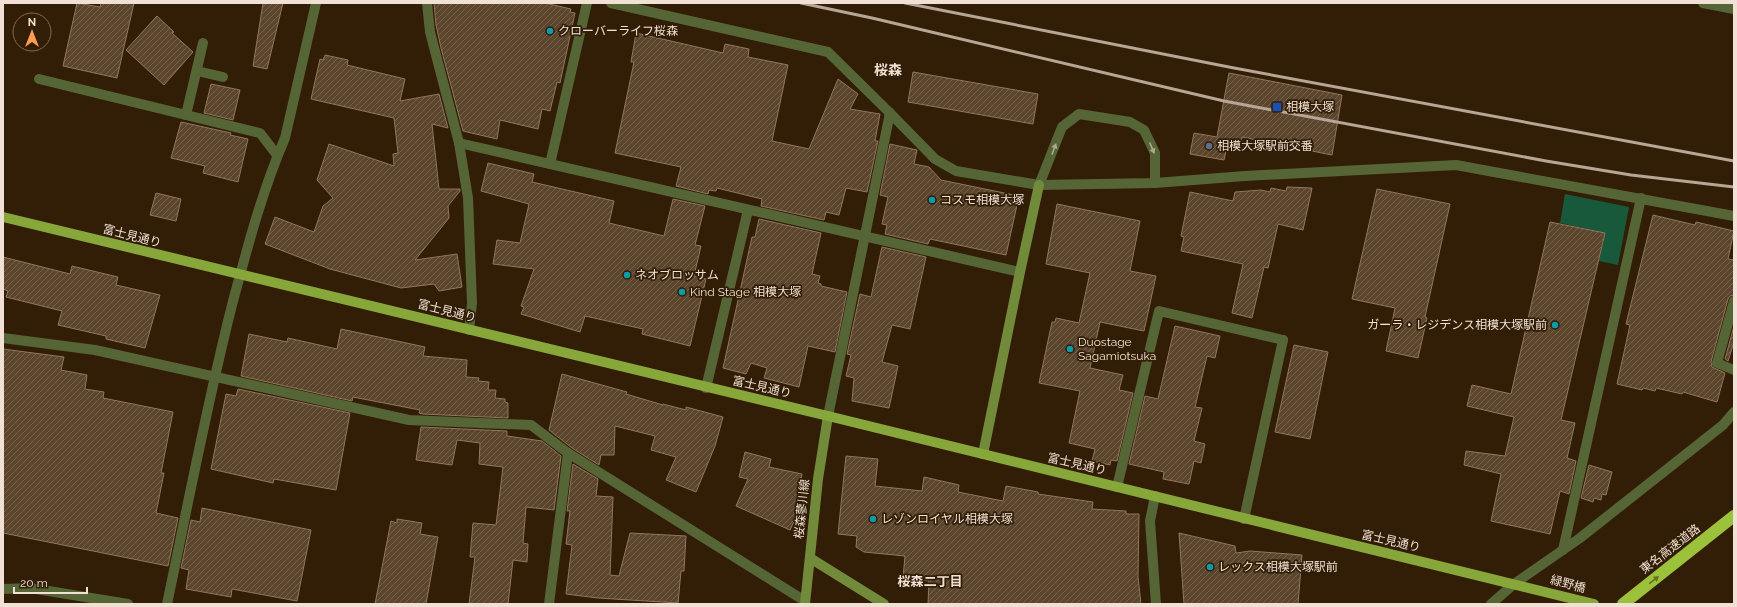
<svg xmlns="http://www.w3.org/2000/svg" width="1737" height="607" font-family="Raleway,'Noto Sans JP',sans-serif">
  <defs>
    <pattern id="building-hatch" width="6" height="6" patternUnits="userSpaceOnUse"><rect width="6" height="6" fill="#5c452d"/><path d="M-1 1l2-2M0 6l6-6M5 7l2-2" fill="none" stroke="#74604b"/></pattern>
  </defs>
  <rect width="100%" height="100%" fill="#321d06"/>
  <path fill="#19593b" d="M1565 194 1629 207 1618 265 1599 261 1605 233 1560 223Z"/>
  <g fill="url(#building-hatch)" stroke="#90775d">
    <path d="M77 3 100 7 101 3H134L117 78 63 66Z"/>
    <path d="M263 3H283L267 69 253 66Z"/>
    <path d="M434 3H545L571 9 570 12 575 13 560 83 557 82 550 111 542 109 538 129 500 120 497 139 463 131 441 48 436 25Z"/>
    <path d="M157 16 174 32 172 33 193 52 164 85 126 50Z"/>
    <path d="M636 33 723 53 725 44 749 49 748 57 788 65 772 141 809 149 838 79 858 94 850 109 880 114 875 141H878L867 192 846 188 839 215 826 212 824 220 761 206 762 199 717 188 716 191 709 190 708 194 676 186 681 167 615 153 634 62H631Z"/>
    <path d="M325 55 348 60 347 65 405 79 400 101 439 94 448 128 432 124 439 189H460V191L448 206 449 218 415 260 457 254 462 287 439 291 434 284 401 288 330 269 265 244 275 217 314 232 323 206 333 198 317 180 329 144 394 166 393 154 398 153 394 118 311 99 320 59 323 60Z"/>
    <path d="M913 72 1038 94 1033 124 908 102Z"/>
    <path d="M1229 73 1342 95 1332 155 1242 137 1240 149 1227 147 1224 160 1190 154 1194 133 1217 137Z"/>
    <path d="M211 84 240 90 233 120 204 113Z"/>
    <path d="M181 122 231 133 230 135 248 139 238 182 203 173 205 166 171 158Z"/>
    <path d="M890 144 917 150 914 164 929 167 941 180 1019 196 1006 255 930 239 928 244 885 234 887 225 882 224 888 197 880 195Z"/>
    <path d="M488 163 534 174 532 182 614 201 609 223 664 236 673 199 705 206 695 245 701 246 694 276 706 279 690 346 642 334 643 329 585 316 580 332 521 314 524 307 521 306 534 269 493 264 497 240 520 243 529 204 481 191Z"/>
    <path d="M1287 187 1312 188 1303 230 1278 224 1268 268 1264 267 1252 318 1232 313 1243 264 1181 251 1184 237 1181 236 1190 192 1233 201 1235 192 1261 190 1270 192 1271 188 1286 191Z"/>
    <path d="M1377 189 1450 204 1425 317 1427 318 1418 358 1386 351 1395 308 1352 299Z"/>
    <path d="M156 193 181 199 176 221 150 215Z"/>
    <path d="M1057 204 1140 221 1130 271 1156 276 1144 331 1100 322 1090 368 1123 375 1119 390 1133 393 1117 461 1111 460 1110 465 1092 461 1095 449 1069 443 1080 391 1039 383 1052 322H1055L1056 318 1079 323 1090 273 1046 264Z"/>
    <path d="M1653 215 1695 225 1696 222 1734 231 1728 259 1734 260V295L1730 296 1728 299 1711 362 1712 367 1725 373 1717 402 1683 392 1682 394 1656 388 1655 391 1643 388 1642 390 1617 384 1630 325 1626 324Z"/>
    <path d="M759 219 821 233 812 274 820 276 818 283 821 284V286L847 292 835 352 808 346 799 387 764 378 767 368 751 363 746 374 723 368 752 237H755Z"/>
    <path d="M1550 222 1605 233 1561 420 1575 423 1567 458 1576 461 1569 494 1560 491 1550 534 1491 521 1501 474 1464 465 1466 451 1505 456 1514 417 1467 406 1472 385 1511 394Z"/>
    <path d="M882 247 926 257 910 329 892 325 882 362 898 366 889 408 852 401 854 378 846 376 851 355 847 354 860 294 871 297Z"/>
    <path d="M3 257 70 274 72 266 118 277 116 285 160 295 145 348 106 339V336L58 325 62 311 6 297 8 291 3 289Z"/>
    <path d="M1175 326 1220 336 1215 358 1207 356 1195 407 1202 408 1194 441 1205 444 1201 463 1194 461 1189 484 1163 479 1164 472 1129 464 1145 396 1158 399Z"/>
    <path d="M1734 326V342L1728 361 1725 359Z"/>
    <path d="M341 329 425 347 423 356 467 360 466 377 479 378 478 381 489 382 488 390H496L495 398 505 399V402L508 403V418L423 414 419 413 420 410 353 397 352 401 241 376 249 334 287 342 288 338 337 349Z"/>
    <path d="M1294 345 1328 352 1310 439 1275 432Z"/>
    <path d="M3 349 64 357 61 370 87 375 85 389 104 392 103 398 173 412 161 473H164L156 513 178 518 168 566 3 533Z"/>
    <path d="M562 374 627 392 626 394 663 405V404L686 410V407L723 417 715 446 696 492 666 480 676 457 651 450 655 436 615 426 614 455H601L599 465 572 448 549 430Z"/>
    <path d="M238 389 350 413 336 490 274 479 273 483 211 469 226 394 236 396Z"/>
    <path d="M421 427 507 431V436L542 441 561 456 554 510 526 507 523 543 528 544 527 562 513 560 508 604H469L475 557H470L473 523 496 525 503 467 479 464 480 443 457 440 452 465 416 460Z"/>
    <path d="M745 452 771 459 769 467 802 474 796 507 800 509 790 530 736 506 748 479 739 477Z"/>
    <path d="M846 456 878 459 875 486 922 491 924 477 959 485 958 492 1003 501 1006 486 1038 492V494L1093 502 1092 509 1126 511V514H1139L1138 577 1141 604H928L929 581 903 578 905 556 864 552 856 547 857 536 838 534Z"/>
    <path d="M573 464 598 479 596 496 613 497 610 575 619 576 630 533 686 536 684 571H681L678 603 598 598 566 594 572 545 566 544 570 511H567Z"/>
    <path d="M1589 465 1612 472 1606 495 1602 494 1601 500 1594 498 1593 502 1581 498Z"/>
    <path d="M202 508 311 530 297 601 232 589 231 597 186 589 189 570 181 568 191 520 200 522Z"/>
    <path d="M397 519 422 523 420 534 438 537 426 604H375L391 521 397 523Z"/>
    <path d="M1179 533 1235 546 1236 553 1250 551 1302 555 1298 604H1184Z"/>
  </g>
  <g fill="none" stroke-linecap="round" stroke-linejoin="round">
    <g stroke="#566535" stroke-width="10">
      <path d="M197 71 223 77"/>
      <path d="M39 79 260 133 277 155"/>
      <path d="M186 115 203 43"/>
      <path d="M550 164 587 3"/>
      <path d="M1734 301 1717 363 1734 370"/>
      <path d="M706 388 748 210"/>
      <path d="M1117 487 1159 311 1283 340"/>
    </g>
    <g stroke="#566535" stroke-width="10">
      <path d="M427 3 430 32 459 143 468 198 472 303 469 330"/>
      <path d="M611 3 828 52 890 113 935 159 956 171 1039 185 1155 183 1245 176 1456 165 1734 216"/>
      <path d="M1703 3 1734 9"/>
      <path d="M459 143 1020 272"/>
      <path d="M1039 185 1062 127 1079 114 1130 122 1144 130 1155 153V183"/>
      <path d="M3 338 95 350 409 420 531 425 568 453 805 601"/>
      <path d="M828 416 890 113"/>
      <path d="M1155 496 1150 521 1156 604"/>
      <path d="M1244 519 1283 340"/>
      <path d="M1563 550 1641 198"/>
      <path d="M3 589 30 588 128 604"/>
      <path d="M167 604C188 504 207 404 232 305 247 249 262 191 285 138L316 3"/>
      <path d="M549 604 568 453"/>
      <path d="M1491 604 1514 584 1580 538 1723 425 1734 412"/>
    </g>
    <g stroke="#728b3a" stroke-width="10">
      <path d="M983 454 1020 272 1039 185"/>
      <path d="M810 558 884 604"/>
      <path d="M805 604 818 479 828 416"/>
    </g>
    <path stroke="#88a73b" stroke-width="10" d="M3 217 828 416 1594 604"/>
    <path stroke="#9cc23b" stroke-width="12" d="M1623 604 1734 516"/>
    <g stroke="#b7a696" stroke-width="3">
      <path d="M801 3 872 18 1224 101 1546 161 1631 175 1734 187"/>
      <path d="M905 3 1234 68 1734 161"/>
    </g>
  </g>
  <defs><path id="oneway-solid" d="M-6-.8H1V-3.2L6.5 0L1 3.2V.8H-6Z"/></defs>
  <g fill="#aba98c">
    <use href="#oneway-solid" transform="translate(1152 148) rotate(67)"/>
    <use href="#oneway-solid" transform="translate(1054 149) rotate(-70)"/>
  </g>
  <use fill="#677020" href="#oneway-solid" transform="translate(1654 580) rotate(-38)"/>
  <g fill="#0f9aa8" stroke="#321d06" stroke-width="1.5">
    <circle cx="550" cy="31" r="4"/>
    <circle cx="932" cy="200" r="4"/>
    <circle cx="627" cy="275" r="4"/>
    <circle cx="682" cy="292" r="4"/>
    <circle cx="1555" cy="325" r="4"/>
    <circle cx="1070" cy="349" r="4"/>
    <circle cx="873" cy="519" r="4"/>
    <circle cx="1210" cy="567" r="4"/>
  </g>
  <rect fill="#1a4fb4" stroke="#321d06" stroke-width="1.5" x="1272" y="102" width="10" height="10" rx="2"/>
  <circle fill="#5c6f8a" stroke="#321d06" stroke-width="1.5" cx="1209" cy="146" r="4"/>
  <g text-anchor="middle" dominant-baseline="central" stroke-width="3.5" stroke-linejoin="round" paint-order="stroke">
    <g font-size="12" fill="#f0e1d4" stroke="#321d06" text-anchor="start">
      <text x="558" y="31">クローバーライフ桜森</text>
      <text x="1286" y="107">相模大塚</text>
      <text x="1217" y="146">相模大塚駅前交番</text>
      <text x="940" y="200">コスモ相模大塚</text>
      <text x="635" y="275">ネオブロッサム</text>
      <text x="690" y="292">Kind Stage 相模大塚</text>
      <text x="1547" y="325" text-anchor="end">ガーラ・レジデンス相模大塚駅前</text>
      <text x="1078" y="342">Duostage<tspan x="1078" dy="14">Sagamiotsuka</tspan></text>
      <text x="881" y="519">レゾンロイヤル相模大塚</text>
      <text x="1218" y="567">レックス相模大塚駅前</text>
    </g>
    <g font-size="12" fill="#f0e1d4" stroke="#321d06">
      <text transform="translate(132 236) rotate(14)">富士見通り</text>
      <text transform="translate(447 311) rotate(14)">富士見通り</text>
      <text transform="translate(762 387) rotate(13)">富士見通り</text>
      <text transform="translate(1077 464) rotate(13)">富士見通り</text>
      <text transform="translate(802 509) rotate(-84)">桜森蓼川線</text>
      <text transform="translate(1391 541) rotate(13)">富士見通り</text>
      <text transform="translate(1670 549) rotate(-38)">東名高速道路</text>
      <text transform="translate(1568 584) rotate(15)">緑野橋</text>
    </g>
    <g font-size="13" font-weight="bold" fill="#f0e1d4" stroke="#321d06">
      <text x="930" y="581">桜森二丁目</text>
    </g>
    <g font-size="14" font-weight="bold" fill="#f0e1d4" stroke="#321d06">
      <text x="888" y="70">桜森</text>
    </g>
  </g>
  <rect width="1737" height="607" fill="none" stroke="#f0e1d4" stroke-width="8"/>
  <g transform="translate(32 32)"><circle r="19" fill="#321d06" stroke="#7e6b58"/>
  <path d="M0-3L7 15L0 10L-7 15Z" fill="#fd9c56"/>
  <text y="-6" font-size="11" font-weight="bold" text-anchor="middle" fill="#f0e1d4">N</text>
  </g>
  <path d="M14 587v6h73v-6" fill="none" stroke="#f0e1d4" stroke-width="2"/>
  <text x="20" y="587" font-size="12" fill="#f0e1d4" stroke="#321d06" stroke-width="3" paint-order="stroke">20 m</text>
</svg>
